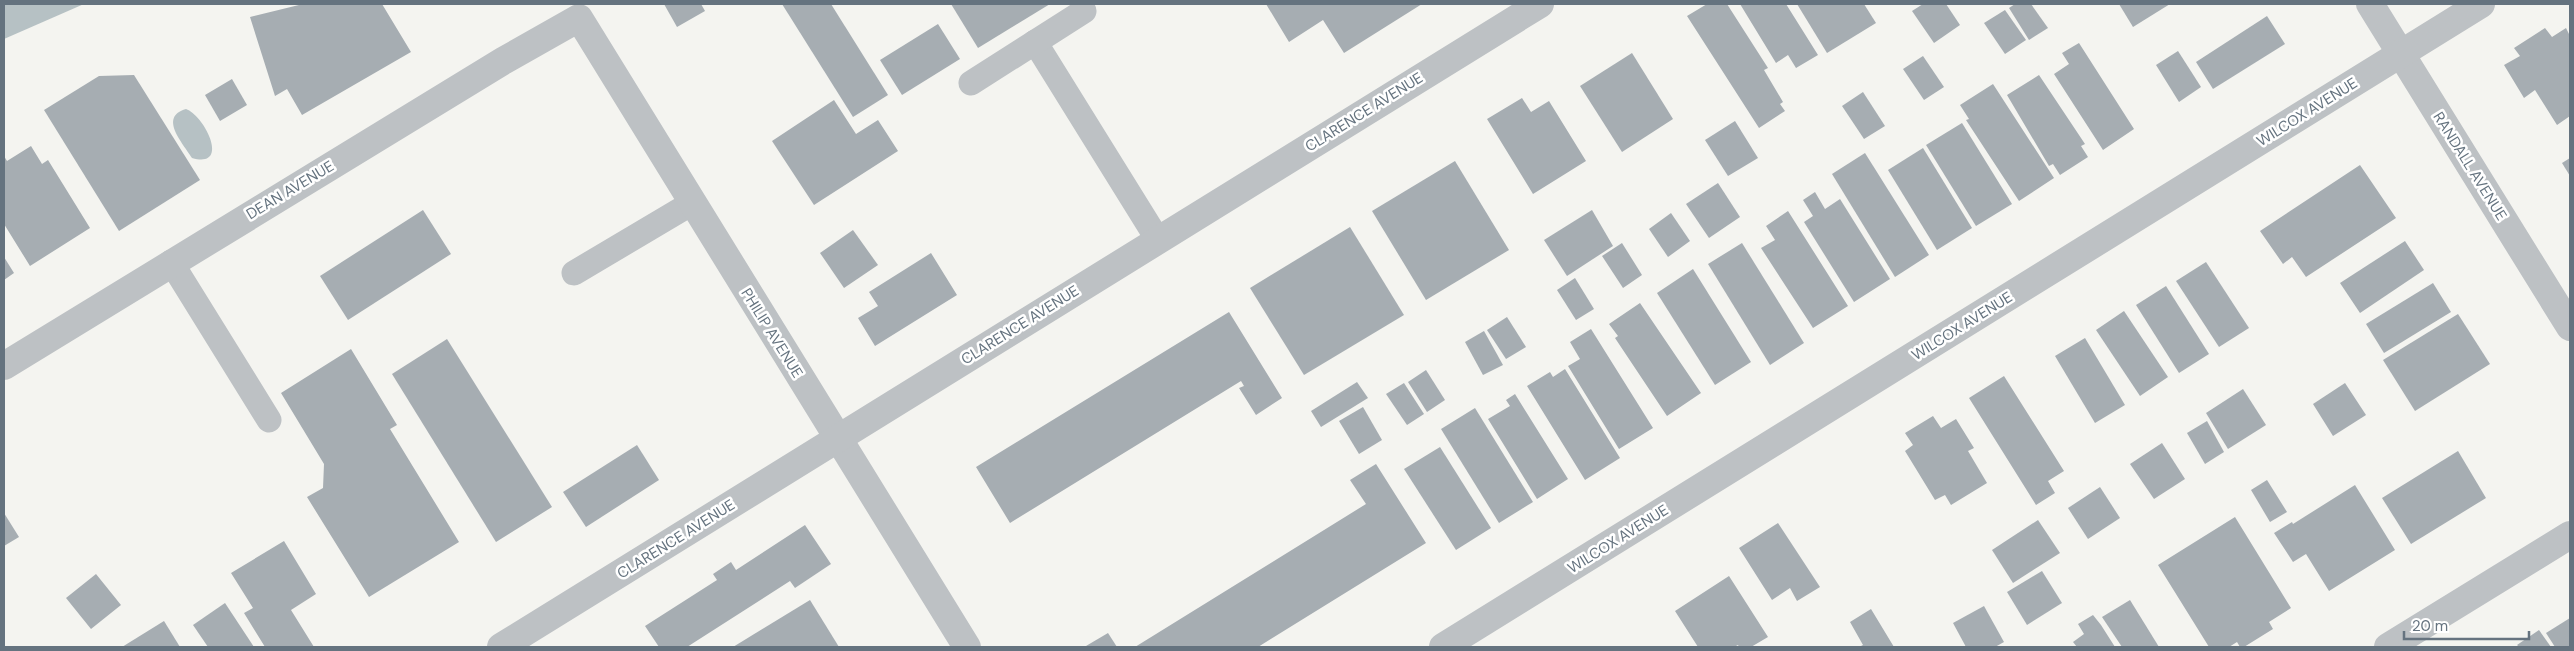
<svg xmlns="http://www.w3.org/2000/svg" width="2574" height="651" font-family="'DM Sans',sans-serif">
  <rect width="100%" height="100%" fill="#f4f4f0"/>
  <g fill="#b6c1c4">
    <path d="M4 4H84L4 39Z"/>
    <path d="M186 109C205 116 231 169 192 158 183 143 158 117 186 109Z"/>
  </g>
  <g fill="#a6adb2">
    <path d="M303 4H382L411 52 302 115 287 89 275 96 250 17Z"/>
    <path d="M664 4H701L705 11 677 27Z"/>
    <path d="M782 4H831L888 95 853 117Z"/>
    <path d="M951 4H1050L978 48Z"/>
    <path d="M1266 4H1422L1344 53 1323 20 1289 42Z"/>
    <path d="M1707 4H1727L1768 68 1764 70 1783 102 1780 104 1785 111 1759 128 1687 16Z"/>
    <path d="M1740 4H1786L1818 55 1796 68 1788 55 1776 63Z"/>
    <path d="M1797 4H1864L1876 23 1827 53Z"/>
    <path d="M1923 4H1946L1960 25 1934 43 1912 11Z"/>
    <path d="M2015 4H2031L2048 28 2029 40 2009 8Z"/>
    <path d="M2119 4H2170L2133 27Z"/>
    <path d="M2005 10 2026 40 2005 54 1984 23Z"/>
    <path d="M2267 16 2285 44 2213 89 2196 62Z"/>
    <path d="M938 24 960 59 902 95 880 60Z"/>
    <path d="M2545 28 2552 37 2566 28 2570 36V116L2557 125 2535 90 2524 98 2504 65 2520 56 2514 48Z"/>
    <path d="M2079 43 2134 129 2103 150 2054 74 2069 64 2062 53Z"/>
    <path d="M2178 51 2201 87 2179 102 2156 65Z"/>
    <path d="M1632 53 1673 119 1622 152 1580 86Z"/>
    <path d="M1923 56 1944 87 1924 100 1903 69Z"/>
    <path d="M134 75 200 180 119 231 44 110 99 76Z"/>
    <path d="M2039 75 2085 144 2081 146 2088 157 2060 175 2053 164 2049 166 2007 95Z"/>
    <path d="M232 79 247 105 220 121 205 95Z"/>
    <path d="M1993 84 2054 178 2019 201 1966 120 1969 119 1960 105Z"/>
    <path d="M1863 92 1885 126 1864 139 1842 106Z"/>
    <path d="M1522 98 1531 112 1549 101 1586 161 1533 194 1487 119Z"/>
    <path d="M834 100 856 134 878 120 898 151 814 205 772 141Z"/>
    <path d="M1735 121 1758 158 1728 176 1705 140Z"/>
    <path d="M1962 123 2012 204 1976 226 1926 145Z"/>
    <path d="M31 146 42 164 48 160 90 228 30 266 4 224V156L7 161Z"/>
    <path d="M1923 148 1972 228 1937 250 1888 170Z"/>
    <path d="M1865 153 1929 255 1895 277 1832 174Z"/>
    <path d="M2570 158V176L2562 163Z"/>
    <path d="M1455 161 1509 250 1426 300 1372 211Z"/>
    <path d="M2360 165 2396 218 2306 277 2292 257 2283 264 2260 231Z"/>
    <path d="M1718 183 1740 217 1709 238 1686 204Z"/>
    <path d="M1815 192 1825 209 1840 199 1890 279 1854 302 1804 222 1813 216 1803 200Z"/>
    <path d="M423 210 451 254 348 320 320 276Z"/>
    <path d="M1592 210 1613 246 1567 276 1544 240Z"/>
    <path d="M1788 211 1848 306 1813 328 1761 248 1775 240 1766 226Z"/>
    <path d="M1671 213 1690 241 1668 257 1649 229Z"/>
    <path d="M1350 227 1404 315 1304 375 1250 288Z"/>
    <path d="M853 230 878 265 844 288 820 253Z"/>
    <path d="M2405 241 2424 270 2360 313 2340 283Z"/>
    <path d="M1622 243 1642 275 1623 288 1602 256Z"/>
    <path d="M1742 243 1804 343 1770 365 1708 264Z"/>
    <path d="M931 253 957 295 875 346 858 318 878 306 869 292Z"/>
    <path d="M4 257 14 273 4 280Z"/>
    <path d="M2206 262 2249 328 2219 347 2176 281Z"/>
    <path d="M1693 269 1751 362 1715 385 1657 293Z"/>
    <path d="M1575 278 1594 309 1576 320 1557 290Z"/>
    <path d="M2433 283 2451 312 2384 353 2366 324Z"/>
    <path d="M2166 286 2209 354 2179 373 2136 305Z"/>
    <path d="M1640 303 1701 393 1667 416 1615 338 1618 336 1609 324Z"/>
    <path d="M2124 311 2168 377 2140 396 2096 330Z"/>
    <path d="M1229 312 1282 398 1256 415 1239 388 1244 386 1241 381 1010 523 976 467Z"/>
    <path d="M2458 314 2490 364 2415 411 2383 360Z"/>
    <path d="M1507 317 1526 347 1506 359 1487 330Z"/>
    <path d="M1591 329 1653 428 1619 449 1568 366 1580 359 1570 342Z"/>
    <path d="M1484 331 1503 365 1483 375 1465 342Z"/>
    <path d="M2085 338 2125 405 2095 423 2055 356Z"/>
    <path d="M447 339 552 507 496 542 392 374Z"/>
    <path d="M351 349 397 425 390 429 459 542 369 597 307 497 323 488 324 464 281 393Z"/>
    <path d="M1565 369 1620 458 1585 480 1527 386 1550 372 1553 377Z"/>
    <path d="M1426 370 1445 400 1427 412 1408 382Z"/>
    <path d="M2004 376 2064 471 2048 481 2055 493 2036 505 1969 398Z"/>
    <path d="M1357 382 1368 398 1321 427 1311 411Z"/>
    <path d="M1404 383 1424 414 1407 425 1386 394Z"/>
    <path d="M2345 383 2366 415 2333 436 2313 404Z"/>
    <path d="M2243 389 2266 425 2228 449 2206 413Z"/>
    <path d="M1515 394 1568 479 1537 499 1488 419 1510 406 1506 400Z"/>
    <path d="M1363 407 1382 440 1359 454 1339 421Z"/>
    <path d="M1475 408 1533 502 1499 523 1441 429Z"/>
    <path d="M1933 416 1941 428 1956 419 1974 448 1968 451 1987 483 1951 505 1945 495 1935 500 1905 451 1913 445 1905 433Z"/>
    <path d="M2207 421 2224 452 2205 464 2187 433Z"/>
    <path d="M2162 443 2185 479 2154 499 2130 464Z"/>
    <path d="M637 445 659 480 586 527 563 492Z"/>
    <path d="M1440 447 1491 528 1456 550 1404 469Z"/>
    <path d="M2458 451 2486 498 2411 544 2382 498Z"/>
    <path d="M1376 464 1426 543 1258 647H1135L1366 504 1350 480Z"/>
    <path d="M2267 480 2287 512 2270 522 2251 490Z"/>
    <path d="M2355 485 2395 550 2329 591 2306 554 2293 562 2274 533 2292 522 2293 524Z"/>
    <path d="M2100 487 2120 518 2088 539 2068 508Z"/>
    <path d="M4 513 19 537 4 546Z"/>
    <path d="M2235 517 2291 608 2269 622 2273 629 2244 647H2240L2237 642 2229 647H2209L2158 565Z"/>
    <path d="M2038 520 2060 553 2013 583 1992 550Z"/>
    <path d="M1778 523 1820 587 1797 601 1790 588 1772 600 1739 548Z"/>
    <path d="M805 525 831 564 795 588 790 581 687 647H659L645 626 717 580 713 574 731 562 736 570Z"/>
    <path d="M284 541 316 594 291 610 314 647H265L244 613 253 608 231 573Z"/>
    <path d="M2042 571 2062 603 2027 625 2007 592Z"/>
    <path d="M96 574 121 605 91 629 66 598Z"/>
    <path d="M1729 576 1768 637 1751 647H1739L1738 645 1734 647H1698L1675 611Z"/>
    <path d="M810 600 839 647H733Z"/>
    <path d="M2130 600 2159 647H2122L2102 617Z"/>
    <path d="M225 603 254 647H208L193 625Z"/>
    <path d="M1984 606 2004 642 1995 647H1966L1953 623Z"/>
    <path d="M1871 609 1894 647H1859L1863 645 1850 622Z"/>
    <path d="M2093 615 2101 625 2115 647H2077L2073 642 2084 634 2078 624Z"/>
    <path d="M2570 618V647H2555L2546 633Z"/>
    <path d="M164 621 180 647H122Z"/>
    <path d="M2539 630 2551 647H2519L2517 645Z"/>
    <path d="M1108 633 1117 647H1087L1086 646Z"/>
  </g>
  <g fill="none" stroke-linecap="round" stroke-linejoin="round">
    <g stroke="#bdc1c4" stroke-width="25">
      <path d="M1035 42 1158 240"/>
      <path d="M971 83 1084 11"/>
      <path d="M171 262 269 420"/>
      <path d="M574 273 692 203"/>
    </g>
    <g stroke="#bdc1c4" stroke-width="28">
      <path d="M2370 4 2570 327"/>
      <path d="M4 366 503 61 579 18 967 647"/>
      <path d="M501 647 1540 4"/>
      <path d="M1443 647 2481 4"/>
      <path d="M2388 647 2570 535"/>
    </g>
  </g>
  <g text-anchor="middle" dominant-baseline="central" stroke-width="5" stroke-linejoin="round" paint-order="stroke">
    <g font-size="15" fill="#65737f" stroke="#fff">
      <text transform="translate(1364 112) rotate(-32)">CLARENCE AVENUE</text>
      <text transform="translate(2307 112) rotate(-32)">WILCOX AVENUE</text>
      <text transform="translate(2470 166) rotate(58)">RANDALL AVENUE</text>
      <text transform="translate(290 190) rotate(-31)">DEAN AVENUE</text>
      <text transform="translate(1020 325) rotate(-32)">CLARENCE AVENUE</text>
      <text transform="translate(1962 326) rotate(-32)">WILCOX AVENUE</text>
      <text transform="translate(772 333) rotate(58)">PHILIP AVENUE</text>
      <text transform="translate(676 539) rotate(-32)">CLARENCE AVENUE</text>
      <text transform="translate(1618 539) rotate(-32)">WILCOX AVENUE</text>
    </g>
  </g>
  <rect width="2574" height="651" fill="none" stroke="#65737f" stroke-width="10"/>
  <path d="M2404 631v8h125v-8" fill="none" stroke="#65737f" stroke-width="2.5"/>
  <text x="2412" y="631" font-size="15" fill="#65737f" stroke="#ffffff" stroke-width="4" paint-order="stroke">20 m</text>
</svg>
